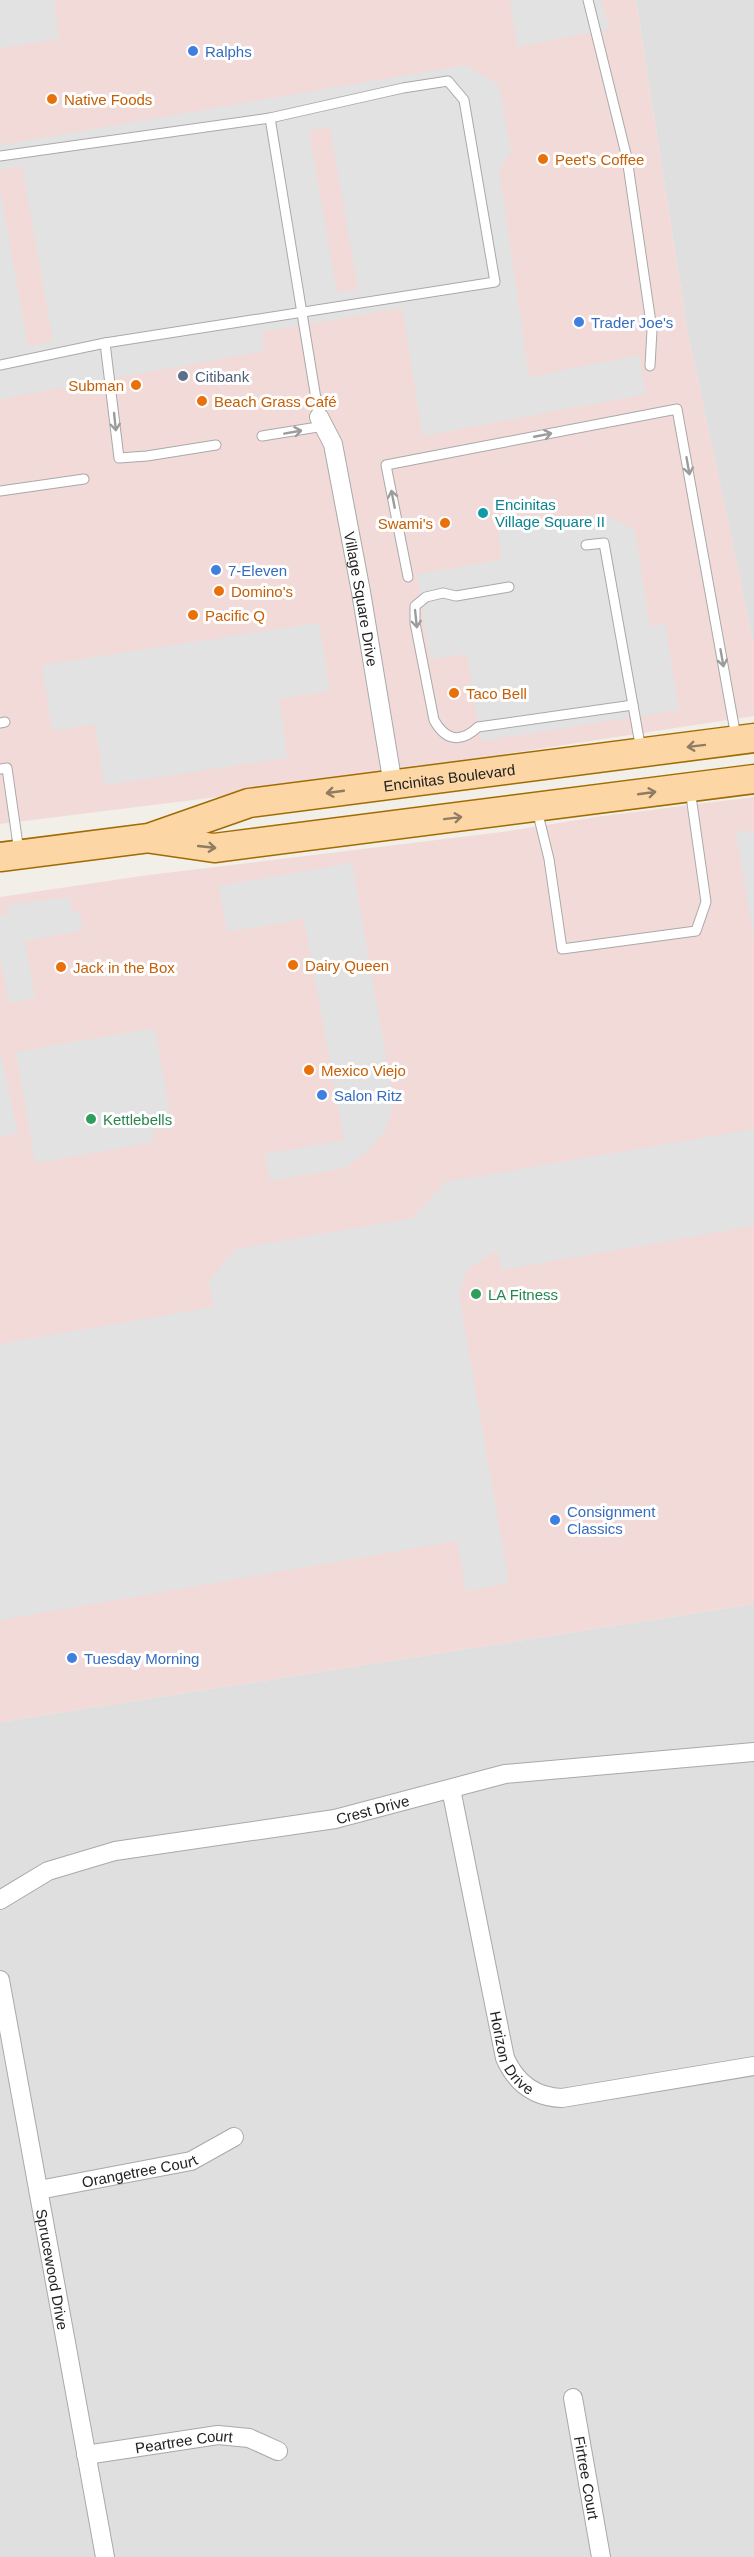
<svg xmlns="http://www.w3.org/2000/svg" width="754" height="2557" font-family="Helvetica,sans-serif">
  <rect width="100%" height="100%" fill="#f2efe9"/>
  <g fill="#e0dfdf">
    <path d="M636 0H754V645L687 328Z"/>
    <path d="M754 1604V2557H0V1722Z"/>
  </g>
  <g fill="#f2dad9">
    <path d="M0 0H636L687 328 754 644V716L420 767 419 765 283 789 0 824Z"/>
    <path d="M754 797V1604L0 1722V897L141 876 502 832 603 816Z"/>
  </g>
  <g fill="#e2e2e2" fill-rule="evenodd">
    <path d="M0 0H54L59 39 0 48Z"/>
    <path d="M510 0H601L610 29 517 47Z"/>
    <path d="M465 65 499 85 511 152 499 170 529 377 639 355 646 394 423 436 402 308 261 332 264 351 0 399V189L28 346 53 341 22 166 0 170V145ZM330 127 358 289 337 293 309 131Z"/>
    <path d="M603 514 635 530 650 627 665 624 679 710 481 741 467 654 430 659 417 574 502 560 498 531Z"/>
    <path d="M319 623 330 691 279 699 287 758 104 785 95 724 52 731 42 665Z"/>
    <path d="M754 830V938L736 833Z"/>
    <path d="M352 863 391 1085 392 1112 384 1132 367 1152 344 1168 270 1181 265 1154 344 1140 304 919 227 932 219 886Z"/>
    <path d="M70 897 72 911 80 912 83 930 25 941 35 999 9 1003 0 956V915L8 916 7 905Z"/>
    <path d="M155 1028 172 1128 153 1131 154 1142 35 1163 16 1052Z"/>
    <path d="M0 1052 18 1133 0 1137Z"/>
    <path d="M754 1129V1226L501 1270 497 1250 467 1270 459 1295 509 1583 466 1591 457 1541 0 1620V1344L213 1307 209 1281 235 1249 413 1218 445 1182Z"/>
  </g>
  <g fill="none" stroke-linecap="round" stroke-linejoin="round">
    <defs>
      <g id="service">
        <path d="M588 0 627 158 652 330 650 366"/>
        <path d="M270 118 319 417"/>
        <path d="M0 156 270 118 403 88 448 81 464 100 495 282 105 343 0 365"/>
        <path d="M105 343 119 458 147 456 216 445"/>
        <path d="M262 436 324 426"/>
        <path d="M0 491 84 479"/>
        <path d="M586 545 604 543 641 750"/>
        <path d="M408 577 386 465 677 409 736 737"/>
        <path d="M509 587 456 596 443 593 426 597 415 606V623L434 720C445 740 460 744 478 727L633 705"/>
        <path d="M0 723 5 722"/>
        <path d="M0 769 7 768 19 852"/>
        <path d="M537 810 549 859 562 949 696 931 706 902 690 789"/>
      </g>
      <g id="minor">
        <path id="s1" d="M319 417 333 444 361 592 393 785"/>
        <path id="s2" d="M451 1789 505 2058C516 2083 535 2097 562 2098L754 2066"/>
        <path id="s3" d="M0 1900 48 1871 115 1851 335 1819 505 1774 754 1752"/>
        <path id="s4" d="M0 1980 105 2557"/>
        <path id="s5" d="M39 2190 191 2161 234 2137"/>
        <path id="s6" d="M573 2398 601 2557"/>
        <path id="s7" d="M86 2455 218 2435 249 2438 278 2451"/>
      </g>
      <g id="primary">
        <path d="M152 839 214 848 754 779"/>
        <path id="s8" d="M0 857 149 838 249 803 754 738"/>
      </g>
    </defs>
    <use href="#service" stroke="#a9a9a9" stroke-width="11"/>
    <use href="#minor" stroke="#a9a9a9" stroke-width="20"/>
    <use href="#primary" stroke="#a06b00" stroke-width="31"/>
    <use href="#service" stroke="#fff" stroke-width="9"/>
    <use href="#minor" stroke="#fff" stroke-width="18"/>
    <use href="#primary" stroke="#fcd6a4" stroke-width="28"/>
  </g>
  <defs><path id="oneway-shaft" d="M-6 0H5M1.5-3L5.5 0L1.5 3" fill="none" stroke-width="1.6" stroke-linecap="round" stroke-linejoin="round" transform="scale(1.5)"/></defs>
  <g stroke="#9c9c9c">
    <use href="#oneway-shaft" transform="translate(115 422) rotate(84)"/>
    <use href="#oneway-shaft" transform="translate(293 432) rotate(-10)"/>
    <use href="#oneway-shaft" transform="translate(543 435) rotate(-11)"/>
    <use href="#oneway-shaft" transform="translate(688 466) rotate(80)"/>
    <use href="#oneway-shaft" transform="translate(393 499) rotate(-101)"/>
    <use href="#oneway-shaft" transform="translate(416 619) rotate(84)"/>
    <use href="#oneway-shaft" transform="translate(722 658) rotate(80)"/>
  </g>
  <g stroke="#8f7c63">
    <use href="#oneway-shaft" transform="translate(696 746) rotate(173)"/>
    <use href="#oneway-shaft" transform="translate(335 792) rotate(172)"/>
    <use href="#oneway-shaft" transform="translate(647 793) rotate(-8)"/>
    <use href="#oneway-shaft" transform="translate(453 818) rotate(-7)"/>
    <use href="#oneway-shaft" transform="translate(207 847) rotate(6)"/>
  </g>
  <g fill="#3f7fe0" stroke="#fff" stroke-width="2">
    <circle cx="193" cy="51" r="6"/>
    <circle cx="579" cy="322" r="6"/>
    <circle cx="216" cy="570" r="6"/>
    <circle cx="322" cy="1095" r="6"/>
    <circle cx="555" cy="1520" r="6"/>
    <circle cx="72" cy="1658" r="6"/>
  </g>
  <g fill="#e8710a" stroke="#fff" stroke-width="2">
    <circle cx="52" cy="99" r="6"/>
    <circle cx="543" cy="159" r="6"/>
    <circle cx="136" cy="385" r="6"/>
    <circle cx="202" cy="401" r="6"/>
    <circle cx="445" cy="523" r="6"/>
    <circle cx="219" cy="591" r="6"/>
    <circle cx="193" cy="615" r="6"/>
    <circle cx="454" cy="693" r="6"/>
    <circle cx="293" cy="965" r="6"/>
    <circle cx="61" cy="967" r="6"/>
    <circle cx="309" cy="1070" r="6"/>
  </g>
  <circle fill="#5c6f8a" stroke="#fff" stroke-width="2" cx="183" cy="376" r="6"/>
  <circle fill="#0f9aa8" stroke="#fff" stroke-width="2" cx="483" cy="513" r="6"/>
  <g fill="#2e9e5b" stroke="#fff" stroke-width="2">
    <circle cx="91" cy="1119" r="6"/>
    <circle cx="476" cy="1294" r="6"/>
  </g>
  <g text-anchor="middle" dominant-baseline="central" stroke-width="6" stroke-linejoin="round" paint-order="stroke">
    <g font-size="15" fill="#366cbe" stroke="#fff" text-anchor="start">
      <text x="205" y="51">Ralphs</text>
      <text x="591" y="322">Trader Joe's</text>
      <text x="228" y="570">7-Eleven</text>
      <text x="334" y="1095">Salon Ritz</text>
      <text x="567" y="1511">Consignment<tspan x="567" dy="17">Classics</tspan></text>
      <text x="84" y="1658">Tuesday Morning</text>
    </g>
    <g font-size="15" fill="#c56008" stroke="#fff" text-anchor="start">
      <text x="64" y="99">Native Foods</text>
      <text x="555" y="159">Peet's Coffee</text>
      <text x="124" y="385" text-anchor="end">Subman</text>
      <text x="214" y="401">Beach Grass Café</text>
      <text x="433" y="523" text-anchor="end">Swami's</text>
      <text x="231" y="591">Domino's</text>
      <text x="205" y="615">Pacific Q</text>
      <text x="466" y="693">Taco Bell</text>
      <text x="305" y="965">Dairy Queen</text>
      <text x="73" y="967">Jack in the Box</text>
      <text x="321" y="1070">Mexico Viejo</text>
    </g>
    <g font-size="15" fill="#4e5e75" stroke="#fff" text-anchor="start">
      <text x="195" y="376">Citibank</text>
    </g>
    <g font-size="15" fill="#0d838f" stroke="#fff" text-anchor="start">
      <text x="495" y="504">Encinitas<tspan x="495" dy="17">Village Square II</tspan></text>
    </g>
    <g font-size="15" fill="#222" stroke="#fff">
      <text stroke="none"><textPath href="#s1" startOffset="188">Village Square Drive</textPath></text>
      <text stroke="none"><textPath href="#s8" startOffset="458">Encinitas Boulevard</textPath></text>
      <text stroke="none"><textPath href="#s3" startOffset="387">Crest Drive</textPath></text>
      <text stroke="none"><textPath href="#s2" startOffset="272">Horizon Drive</textPath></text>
      <text stroke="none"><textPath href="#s5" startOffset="102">Orangetree Court</textPath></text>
      <text stroke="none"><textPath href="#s4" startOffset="294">Sprucewood Drive</textPath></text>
      <text stroke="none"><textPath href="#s7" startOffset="99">Peartree Court</textPath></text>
      <text stroke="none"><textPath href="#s6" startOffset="81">Firtree Court</textPath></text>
    </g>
    <g font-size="15" fill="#27864d" stroke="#fff" text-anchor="start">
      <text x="103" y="1119">Kettlebells</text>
      <text x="488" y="1294">LA Fitness</text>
    </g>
  </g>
</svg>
